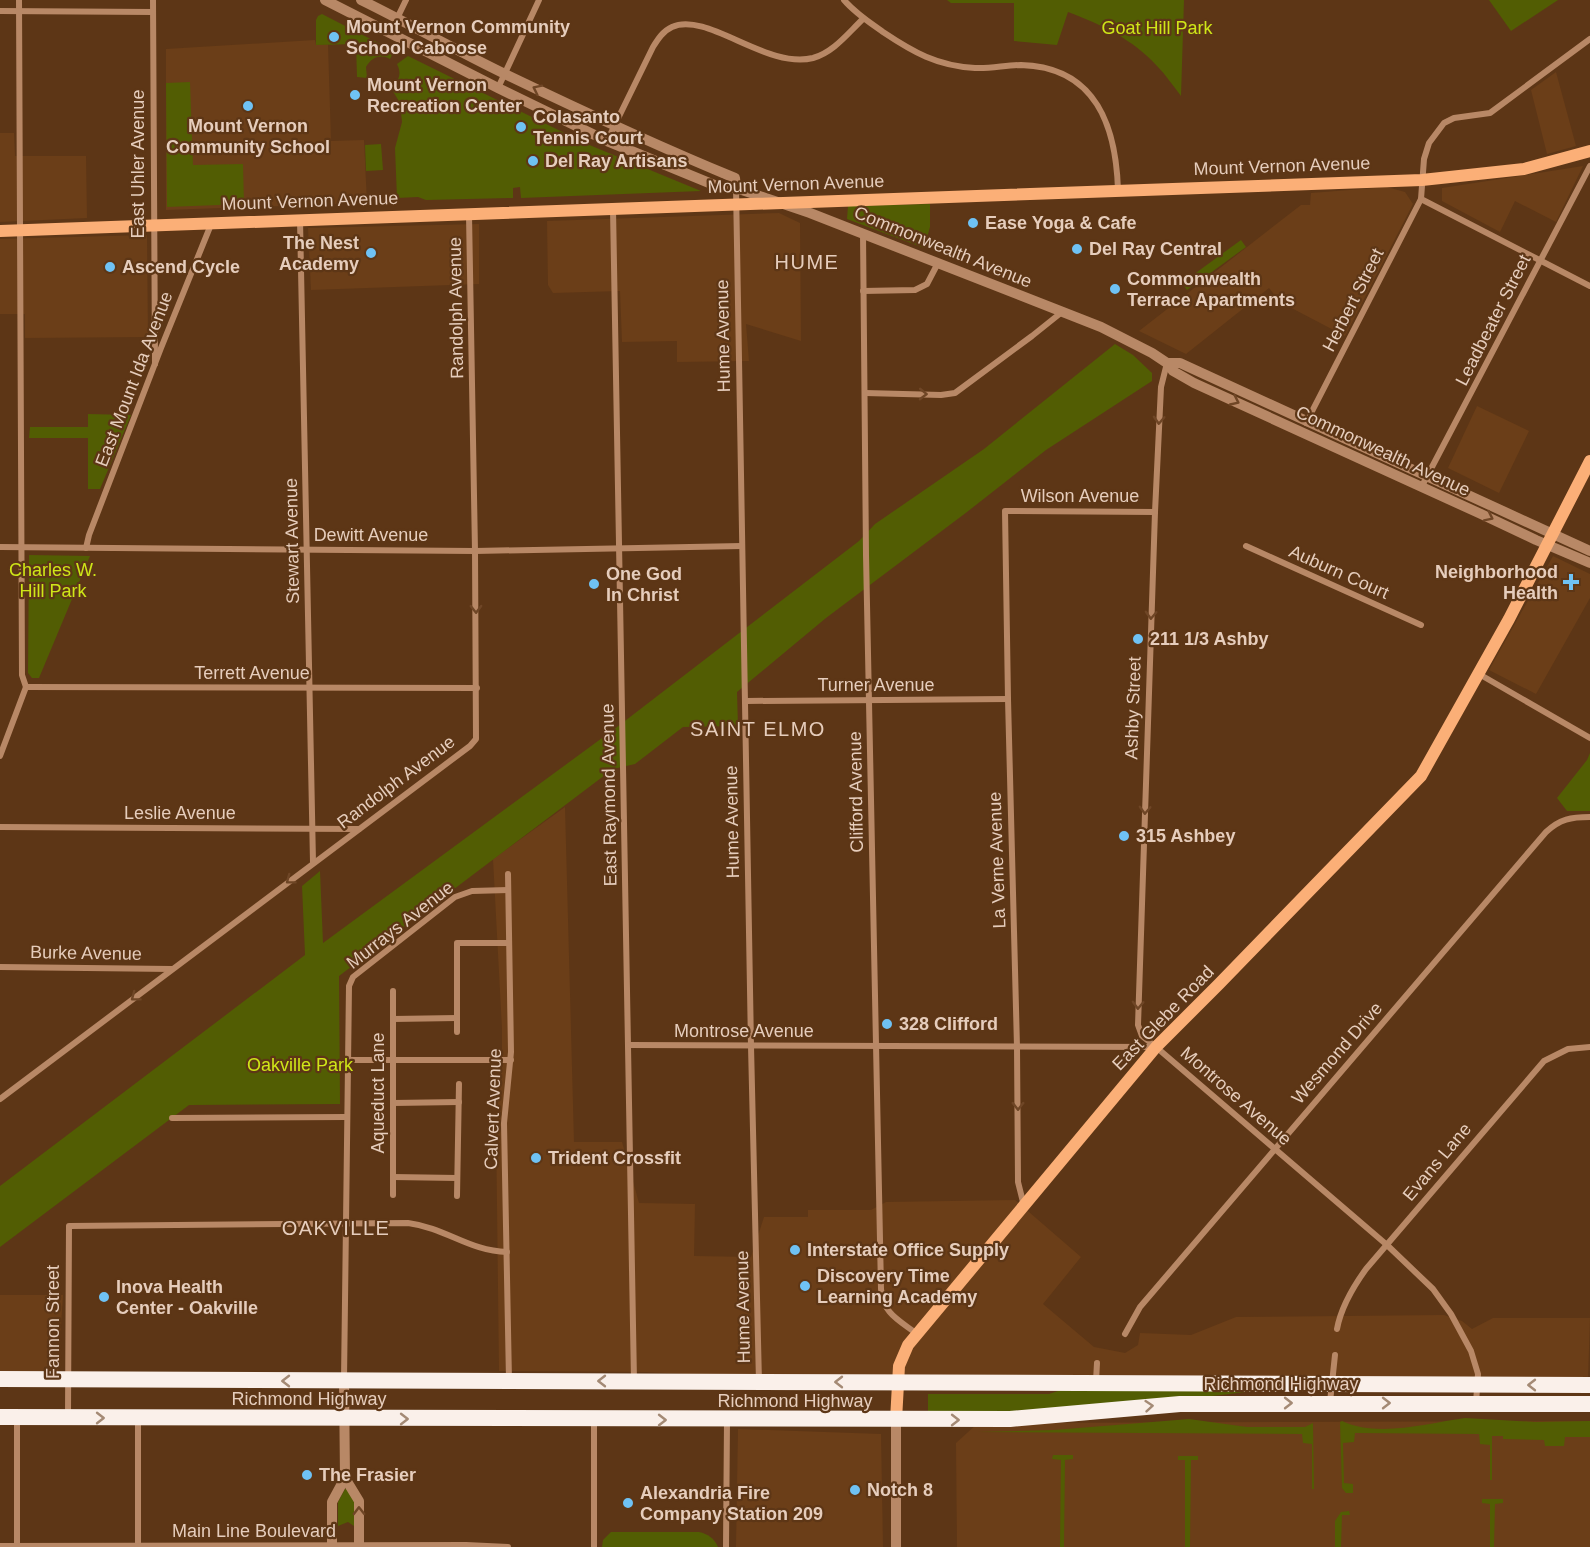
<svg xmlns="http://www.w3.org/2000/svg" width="1590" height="1547" font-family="Helvetica,sans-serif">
  <rect width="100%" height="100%" fill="#5d3616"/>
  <g fill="#6b3e18">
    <path d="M315 40 316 45 328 44 331 141 364 140 367 203 166 210V49Z"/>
    <path d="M1556 72 1576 146 1547 154 1531 90Z"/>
    <path d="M0 133H14L15 156H86L87 218 0 222Z"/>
    <path d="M1583 166 1556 222 1515 201 1500 232 1442 201V188Z"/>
    <path d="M1387 187 1405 192 1413 204 1345 336 1280 302 1269 288 1186 354 1139 331 1301 205H1310L1311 193Z"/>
    <path d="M779 213 800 223 801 341 746 324 749 361 677 362V341L622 342 620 291 553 293 548 285 547 221Z"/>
    <path d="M479 224V284L311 290 308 228Z"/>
    <path d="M147 235 148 337 25 338V314H0V239Z"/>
    <path d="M1477 406 1529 431 1499 493 1448 468Z"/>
    <path d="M1553 556 1590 574V598L1536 694 1489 670Z"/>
    <path d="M565 807 574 1142H622L639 1203 695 1204 694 1256 751 1257 764 1217H808V1210H871L886 1202 1015 1200 1081 1257 1043 1304 1094 1347 1125 1353 1138 1345 1140 1333 1191 1335 1236 1317 1444 1315 1462 1321 1472 1329 1493 1318H1590L1588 1379 768 1378 645 1372 499 1371 496 1123 502 1063V1029L493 859Z"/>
    <path d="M0 1295H63L58 1372H0Z"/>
    <path d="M1590 1421V1547H957L956 1443 978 1423Z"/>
    <path d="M738 1429 881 1434 883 1547H736Z"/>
  </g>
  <g fill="#525d03">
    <path d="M947 0H1184L1181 96C1173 86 1166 75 1157 66 1134 40 1100 24 1068 12L1057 45 1014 41V3H951Z"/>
    <path d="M1489 0H1558L1511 31Z"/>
    <path d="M322 14 394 51 390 59C380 54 372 57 366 67L367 78 357 77 356 44 316 45V20L318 16Z"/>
    <path d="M408 56 587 144 701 191 521 198 520 187 513 188V198L426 200 418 197 397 198 395 148 402 122 400 103 391 88C399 81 402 74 397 64Z"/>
    <path d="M190 82 193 165 243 164 244 204 167 207 166 83Z"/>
    <path d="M381 144 383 170 366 171 365 145Z"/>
    <path d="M930 204V227L924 248 847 219 848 206Z"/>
    <path d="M1241 240 1246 247 1187 290 1182 283Z"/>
    <path d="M1115 344 1133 355 1152 373V381L1046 450 967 512 826 618 737 692 738 726 683 727 635 764 613 769 339 976 340 1104 189 1105 0 1247V1186L305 955 302 886 320 871 323 943 617 727 859 541 875 524 984 449Z"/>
    <path d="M88 414 131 415 100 489H88V438H29L30 427H88Z"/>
    <path d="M29 555 90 556 39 678H32L28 673Z"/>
    <path d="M1590 753V811H1567L1557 798 1587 760Z"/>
    <path d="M1064 1389 1253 1391C1145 1405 1037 1411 928 1414V1394H1049Z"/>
    <path d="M1465 1418 1535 1422 1590 1421V1437H1565L1564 1446H1545L1544 1440 1503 1439V1436H1492V1480H1490V1445L1480 1444 1479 1434 1355 1433 1354 1442 1343 1443 1344 1483 1353 1484V1493H1346L1342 1488 1340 1422 1342 1421C1378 1438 1428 1423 1465 1418Z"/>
    <path d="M1189 1419 1247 1427H1305L1313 1423 1314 1489H1312V1444L1303 1443 1302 1434 977 1432 1054 1430Z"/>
    <path d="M1053 1455H1073V1459L1065 1460 1064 1547H1060L1061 1460 1052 1459Z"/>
    <path d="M1178 1456H1198V1460H1191L1190 1547H1185V1460H1178Z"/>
    <path d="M345 1489H348L357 1498 354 1526 348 1522 338 1526V1502Z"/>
    <path d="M1482 1499H1503V1503L1495 1504 1494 1547H1490V1504L1482 1503Z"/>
    <path d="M1349 1511 1350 1515H1342L1341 1547H1335V1521L1341 1512Z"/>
    <path d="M611 1532H699C708 1534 714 1538 718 1547H602L603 1540Z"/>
  </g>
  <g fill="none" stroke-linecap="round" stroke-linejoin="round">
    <g stroke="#b88866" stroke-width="6">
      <path d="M19 0 22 675 26 687"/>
      <path d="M153 0 155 364"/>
      <path d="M844 0C855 13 869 22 883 32 913 52 937 66 975 68 990 69 1006 65 1021 65 1096 67 1116 126 1118 190"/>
      <path d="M0 11 153 12"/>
      <path d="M390 33 406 0"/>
      <path d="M498 88 539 0"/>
      <path d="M607 141 653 47C658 39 663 31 672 27 707 11 767 70 813 58 834 52 848 33 863 19"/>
      <path d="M736 188 751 1046 759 1382"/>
      <path d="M1421 199 1590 286"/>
      <path d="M613 209 634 1381"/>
      <path d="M300 220 313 862"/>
      <path d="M863 233 866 555 881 1289C883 1314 899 1320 917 1334"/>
      <path d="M863 291 915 290 927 284 938 263"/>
      <path d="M865 393 941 395 955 393 1032 336 1062 312"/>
      <path d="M1306 423 1421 199 1424 159 1429 143 1444 123 1454 118 1490 113 1590 39"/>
      <path d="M1422 486 1590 166"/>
      <path d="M1246 546 1421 625"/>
      <path d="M0 547 475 551 742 546"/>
      <path d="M86 548 89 535 161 348 212 222"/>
      <path d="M1479 674 1590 738"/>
      <path d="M26 687 477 688"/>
      <path d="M746 701 1008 699"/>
      <path d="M0 756 26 687"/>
      <path d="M0 827 359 829"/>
      <path d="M508 874 511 1052 504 1123 509 1380"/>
      <path d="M0 967 172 969"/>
      <path d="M393 1019 457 1018"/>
      <path d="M457 1032V943H509"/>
      <path d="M629 1045 1156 1047 1387 1245 1433 1289 1451 1314 1471 1351 1478 1374 1476 1403"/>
      <path d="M1156 1047 1142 1036 1138 1025 1155 512 1161 387 1167 363"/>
      <path d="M347 1060H511"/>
      <path d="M0 1099 470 746 476 739 475 551 469 215"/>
      <path d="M393 1103 459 1102"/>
      <path d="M172 1118 346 1117"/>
      <path d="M393 1177 457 1178"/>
      <path d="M393 1195V991"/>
      <path d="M457 1196 459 1084"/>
      <path d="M1024 1206 1018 1182 1017 1047 1008 699 1005 511 1155 512"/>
      <path d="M1337 1329C1341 1307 1353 1287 1366 1269L1544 1061 1568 1049 1590 1047"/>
      <path d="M1125 1334 1140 1307 1546 832C1560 819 1571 817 1590 817"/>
      <path d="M344 1380 349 986 353 977 455 897 472 891 508 890"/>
      <path d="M1096 1381 1097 1363"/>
      <path d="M1330 1402 1335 1355"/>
      <path d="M68 1415 69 1226 408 1223C446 1228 469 1251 507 1252"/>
      <path d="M17 1418V1547"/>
      <path d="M138 1418V1547"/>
      <path d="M0 1546 466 1545 508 1547"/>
      <path d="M594 1547V1420"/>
      <path d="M726 1547 727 1421"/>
    </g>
    <g stroke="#b88866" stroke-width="10">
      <path d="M325 0 498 88 607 141 719 187 736 188 810 213 1101 327 1152 353 1167 363 1173 371 1194 383 1481 514 1536 540 1590 563"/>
      <path d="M361 0C410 24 457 51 507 75 582 111 657 146 735 178L736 188"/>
      <path d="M1167 363H1180L1590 551"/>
      <path d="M345 1478 359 1501V1547"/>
      <path d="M332 1547V1502L345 1478 344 1381"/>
      <path d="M896 1547V1420"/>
    </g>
    <g stroke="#fbaf77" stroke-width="12">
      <path d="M0 231 1422 180 1524 169 1590 151"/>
      <path d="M896 1420 899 1366 908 1345 1156 1047 1219 984 1421 776 1509 619 1590 461"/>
    </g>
    <g stroke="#faf0ea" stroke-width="16">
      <path d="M0 1379 1590 1385"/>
      <path d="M0 1417 1010 1419 1180 1404H1590"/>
    </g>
  </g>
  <defs><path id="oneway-chevron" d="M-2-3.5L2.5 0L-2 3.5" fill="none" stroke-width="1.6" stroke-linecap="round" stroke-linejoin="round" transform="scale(1.5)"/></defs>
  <g stroke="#6f4626">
    <use href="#oneway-chevron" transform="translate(537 89) rotate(-154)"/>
    <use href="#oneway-chevron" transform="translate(923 394) rotate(1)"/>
    <use href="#oneway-chevron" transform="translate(1235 401) rotate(25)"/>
    <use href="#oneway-chevron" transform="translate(1159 420) rotate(93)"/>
    <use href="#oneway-chevron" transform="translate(1489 517) rotate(26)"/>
    <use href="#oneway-chevron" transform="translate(476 609) rotate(89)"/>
    <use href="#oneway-chevron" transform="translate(1151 615) rotate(92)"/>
    <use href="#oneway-chevron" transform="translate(1145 810) rotate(92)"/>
    <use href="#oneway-chevron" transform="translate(290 880) rotate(143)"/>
    <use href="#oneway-chevron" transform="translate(135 997) rotate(143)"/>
    <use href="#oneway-chevron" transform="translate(1138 1005) rotate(92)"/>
    <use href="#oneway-chevron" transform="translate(1018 1106) rotate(90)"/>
    <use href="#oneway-chevron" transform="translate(359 1511) rotate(-91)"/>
  </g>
  <g stroke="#a48a75">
    <use href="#oneway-chevron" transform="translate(286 1381) rotate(-180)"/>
    <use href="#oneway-chevron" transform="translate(602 1381) rotate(-180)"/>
    <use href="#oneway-chevron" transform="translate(839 1382) rotate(-180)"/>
    <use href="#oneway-chevron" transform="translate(1532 1385) rotate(-180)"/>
    <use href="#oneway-chevron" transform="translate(1288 1403)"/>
    <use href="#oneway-chevron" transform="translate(1386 1403)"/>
    <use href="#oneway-chevron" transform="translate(1149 1406) rotate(-5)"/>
    <use href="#oneway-chevron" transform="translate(100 1418)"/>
    <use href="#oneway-chevron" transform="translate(404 1419)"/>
    <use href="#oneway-chevron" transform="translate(662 1420)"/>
    <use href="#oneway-chevron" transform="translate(955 1420)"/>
  </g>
  <g fill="#6fc2f4" stroke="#5d3616" stroke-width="2">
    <circle cx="334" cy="37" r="6"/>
    <circle cx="355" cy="95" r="6"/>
    <circle cx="248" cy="106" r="6"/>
    <circle cx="521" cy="127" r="6"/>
    <circle cx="533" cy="161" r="6"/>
    <circle cx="973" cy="223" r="6"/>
    <circle cx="1077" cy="249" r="6"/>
    <circle cx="371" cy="253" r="6"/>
    <circle cx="110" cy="267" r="6"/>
    <circle cx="1115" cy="289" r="6"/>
    <path d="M1568 573h6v6h6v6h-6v6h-6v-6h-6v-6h6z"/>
    <circle cx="594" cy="584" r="6"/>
    <circle cx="1138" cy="639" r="6"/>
    <circle cx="1124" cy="836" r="6"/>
    <circle cx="887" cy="1024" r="6"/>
    <circle cx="536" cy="1158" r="6"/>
    <circle cx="795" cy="1250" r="6"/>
    <circle cx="805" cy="1286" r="6"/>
    <circle cx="104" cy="1297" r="6"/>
    <circle cx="307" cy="1475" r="6"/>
    <circle cx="855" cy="1490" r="6"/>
    <circle cx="628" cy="1503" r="6"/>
  </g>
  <g text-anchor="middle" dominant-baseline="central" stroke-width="4.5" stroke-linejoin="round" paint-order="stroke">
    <g font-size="18" font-weight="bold" fill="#e6cdbc" stroke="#5d3616" text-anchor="start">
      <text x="346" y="27">Mount Vernon Community<tspan x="346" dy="21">School Caboose</tspan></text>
      <text x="367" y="85">Mount Vernon<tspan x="367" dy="21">Recreation Center</tspan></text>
      <text x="533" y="117">Colasanto<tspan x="533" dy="21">Tennis Court</tspan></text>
      <text x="248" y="126" text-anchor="middle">Mount Vernon<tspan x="248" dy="21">Community School</tspan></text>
      <text x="545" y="161">Del Ray Artisans</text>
      <text x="985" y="223">Ease Yoga &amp; Cafe</text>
      <text x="359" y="243" text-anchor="end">The Nest<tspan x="359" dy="21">Academy</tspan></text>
      <text x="1089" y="249">Del Ray Central</text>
      <text x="122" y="267">Ascend Cycle</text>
      <text x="1127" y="279">Commonwealth<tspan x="1127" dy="21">Terrace Apartments</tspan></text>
      <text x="1558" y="572" text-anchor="end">Neighborhood<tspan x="1558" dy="21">Health</tspan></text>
      <text x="606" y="574">One God<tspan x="606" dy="21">In Christ</tspan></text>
      <text x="1150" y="639">211 1/3 Ashby</text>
      <text x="1136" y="836">315 Ashbey</text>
      <text x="899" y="1024">328 Clifford</text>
      <text x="548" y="1158">Trident Crossfit</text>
      <text x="807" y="1250">Interstate Office Supply</text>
      <text x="817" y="1276">Discovery Time<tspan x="817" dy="21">Learning Academy</tspan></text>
      <text x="116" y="1287">Inova Health<tspan x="116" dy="21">Center - Oakville</tspan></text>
      <text x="319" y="1475">The Frasier</text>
      <text x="867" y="1490">Notch 8</text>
      <text x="640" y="1493">Alexandria Fire<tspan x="640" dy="21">Company Station 209</tspan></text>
    </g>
    <g font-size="18" fill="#cfe618" stroke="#5d3616">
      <text x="1157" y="28">Goat Hill Park</text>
      <text x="53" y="570">Charles W.<tspan x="53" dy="21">Hill Park</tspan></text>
      <text x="300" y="1065">Oakville Park</text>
    </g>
    <g font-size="18" fill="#e6cdbc" stroke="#5d3616">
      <text transform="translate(138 164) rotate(-90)">East Uhler Avenue</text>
      <text transform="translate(1282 166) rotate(-2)">Mount Vernon Avenue</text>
      <text transform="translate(796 184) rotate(-2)">Mount Vernon Avenue</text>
      <text transform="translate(310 201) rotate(-2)">Mount Vernon Avenue</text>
      <text transform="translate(943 247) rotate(22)">Commonwealth Avenue</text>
      <text transform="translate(1353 300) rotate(-63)">Herbert Street</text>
      <text transform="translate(456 308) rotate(-91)">Randolph Avenue</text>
      <text transform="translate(1493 320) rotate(-63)">Leadbeater Street</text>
      <text transform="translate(723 336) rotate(-91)">Hume Avenue</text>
      <text transform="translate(134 379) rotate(-69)">East Mount Ida Avenue</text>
      <text transform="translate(1383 451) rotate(25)">Commonwealth Avenue</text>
      <text x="1080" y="496">Wilson Avenue</text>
      <text x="371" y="535">Dewitt Avenue</text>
      <text transform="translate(292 541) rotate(-91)">Stewart Avenue</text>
      <text transform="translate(1339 572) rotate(24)">Auburn Court</text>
      <text x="252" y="673">Terrett Avenue</text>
      <text x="876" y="685">Turner Avenue</text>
      <text transform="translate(1133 708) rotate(-88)">Ashby Street</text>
      <text transform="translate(396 782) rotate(-37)">Randolph Avenue</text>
      <text transform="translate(856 792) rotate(-91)">Clifford Avenue</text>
      <text transform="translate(609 795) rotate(-91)">East Raymond Avenue</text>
      <text x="180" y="813">Leslie Avenue</text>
      <text transform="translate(732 822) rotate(-91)">Hume Avenue</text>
      <text transform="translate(997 860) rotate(-92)">La Verne Avenue</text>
      <text transform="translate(400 925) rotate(-38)">Murrays Avenue</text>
      <text transform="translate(86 953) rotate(1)">Burke Avenue</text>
      <text transform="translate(1163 1018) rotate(-46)">East Glebe Road</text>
      <text x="744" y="1031">Montrose Avenue</text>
      <text transform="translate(1337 1053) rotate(-49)">Wesmond Drive</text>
      <text transform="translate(378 1093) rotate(-90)">Aqueduct Lane</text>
      <text transform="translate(1236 1096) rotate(41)">Montrose Avenue</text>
      <text transform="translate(493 1109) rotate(-88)">Calvert Avenue</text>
      <text transform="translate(1437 1162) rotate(-50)">Evans Lane</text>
      <text transform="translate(743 1307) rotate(-91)">Hume Avenue</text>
      <text transform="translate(53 1322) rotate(-90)">Fannon Street</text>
      <text x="1281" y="1384">Richmond Highway</text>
      <text x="309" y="1399">Richmond Highway</text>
      <text x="795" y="1401">Richmond Highway</text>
      <text x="254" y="1531">Main Line Boulevard</text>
    </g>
    <g font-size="20" letter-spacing="1.5" fill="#e6cdbc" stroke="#5d3616">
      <text x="807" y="262">HUME</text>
      <text x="758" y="729">SAINT ELMO</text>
      <text x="336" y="1228">OAKVILLE</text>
    </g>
  </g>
</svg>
